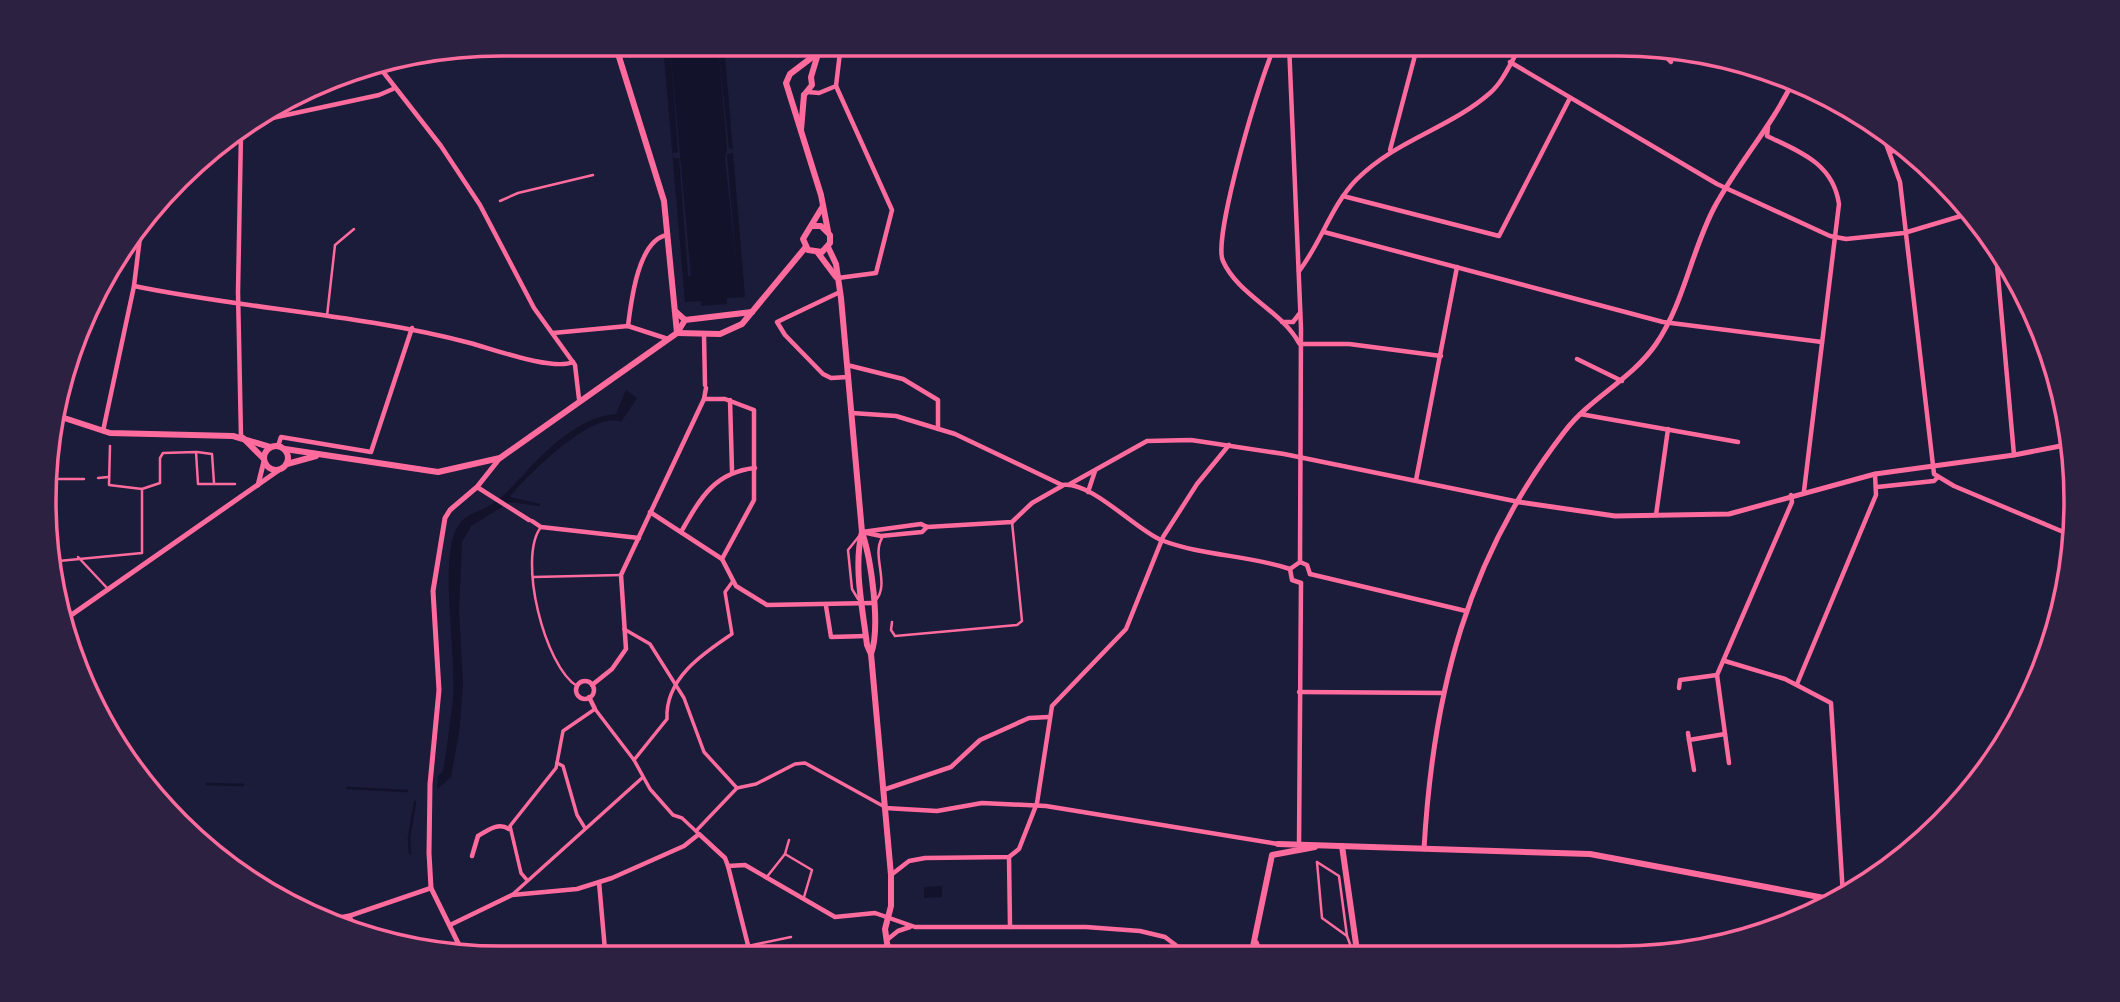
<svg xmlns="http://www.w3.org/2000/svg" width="2120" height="1002" font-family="Barlow,sans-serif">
  <rect width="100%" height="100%" fill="#1b1b3a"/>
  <g fill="#12122b">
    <path d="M663 44H724L745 297 727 298V304L701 306V301L685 302Z"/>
    <path d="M626 390 637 398 621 422C594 409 526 476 510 497L540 504 539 506 510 502 471 526 462 542 459 611 463 684 459 733 451 777 437 789 438 776 443 771C447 750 449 728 452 708 459 663 437 559 458 526 466 513 477 513 489 506 503 498 513 485 524 474 547 449 581 416 616 414Z"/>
    <path d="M942 886V897L924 898V887Z"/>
  </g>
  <g fill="#1b1b3a">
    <path d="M670 44 691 276H688L679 158H673L672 153 678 152Z"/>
    <path d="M718 44 729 148 733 149V153L727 154 737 272 725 158 727 148Z"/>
  </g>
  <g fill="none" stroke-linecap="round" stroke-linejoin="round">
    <g stroke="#12122b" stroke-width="2.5">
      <path d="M207 784 243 785"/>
      <path d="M347 788 407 791"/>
      <path d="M410 853 409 838 415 802"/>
    </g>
    <g stroke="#ff6b9d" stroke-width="2.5">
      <path d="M500 201 518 193 593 175"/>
      <path d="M327 316 335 245 354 229"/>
      <path d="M197 452 212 454 214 483"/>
      <path d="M98 478 108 477"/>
      <path d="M50 479H84"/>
      <path d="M142 489 160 483V458L163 453 196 452 198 484H235"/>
      <path d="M541 527C517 558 545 667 577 686"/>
      <path d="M78 557 108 589"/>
      <path d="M48 562 142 553V489L109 485 110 446"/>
      <path d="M534 577 621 575"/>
      <path d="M858 599 852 589 848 550 860 535"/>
      <path d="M875 601C891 585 871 556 882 538"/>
      <path d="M892 622 891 630 895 636 1017 625 1022 621 1012 522"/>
      <path d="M785 854 812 870 804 897"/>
      <path d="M1317 862 1339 876 1347 936 1353 952"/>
      <path d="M1317 862 1322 918 1347 936"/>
      <path d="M766 878 785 854 789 840"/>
      <path d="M748 946 791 937"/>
    </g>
    <g stroke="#ff6b9d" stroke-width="3.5">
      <path d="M624 629 650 644 684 698 704 752 737 788"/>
      <path d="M634 760 667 719C665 679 702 654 732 634L725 592 733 581"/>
      <path d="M557 763 563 766 577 815 585 828"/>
      <path d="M696 831 737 788 756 784 795 764 805 763 883 806"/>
      <path d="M527 880 521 873 510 826 556 768 563 731 595 709 634 760 650 789 673 815 682 818 699 834"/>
      <path d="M512 895 642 778"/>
    </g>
    <g stroke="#ff6b9d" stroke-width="4.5">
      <path d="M1276 44C1262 70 1212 239 1223 261 1238 295 1282 311 1299 343"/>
      <path d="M1289 44 1301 328 1300 562"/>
      <path d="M1661 52 1671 62"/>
      <path d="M1510 62 1717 184 1830 236 1846 239 1904 233 1971 213"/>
      <path d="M377 64 441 146 480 205 534 308 575 365 579 399"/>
      <path d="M836 86 892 210 876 273 838 278"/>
      <path d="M808 92 819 93 836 86 841 44"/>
      <path d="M1867 118 1885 141 1900 182 1934 474 1954 486 2073 536"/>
      <path d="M263 120 379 95 393 89"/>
      <path d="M1768 127 1767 136C1800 152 1833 163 1839 204L1804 491"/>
      <path d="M241 133 238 292 241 437"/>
      <path d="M1390 150 1418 44"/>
      <path d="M1891 152 1905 147"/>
      <path d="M1343 196 1499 236 1570 98"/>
      <path d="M1324 232 1663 322 1822 342"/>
      <path d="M1995 242 2014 455"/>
      <path d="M1299 271C1321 243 1331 206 1356 180 1397 139 1449 129 1490 93 1504 81 1512 59 1522 44"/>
      <path d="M134 286C245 309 360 314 470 343 493 349 552 371 573 362"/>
      <path d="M840 292 777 322 785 335 823 374 831 378 848 377"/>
      <path d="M1282 322H1293L1300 313"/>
      <path d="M628 326C631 302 638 240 667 235"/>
      <path d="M553 333 628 326 668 339"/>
      <path d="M704 335 705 385"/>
      <path d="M1300 344H1349L1441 356"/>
      <path d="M1577 359 1622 381"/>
      <path d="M847 365 903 379 938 400V429"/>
      <path d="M704 399H725L754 410V500L722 559"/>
      <path d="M730 400 732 471"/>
      <path d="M852 413 896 416 955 434 1062 485C1090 480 1135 529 1161 540 1202 556 1249 555 1290 569"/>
      <path d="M1580 414 1738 442"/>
      <path d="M103 431 134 286 141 229"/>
      <path d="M278 446 281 437 371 452 412 328"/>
      <path d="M1416 480 1457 267"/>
      <path d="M1070 484 1147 441 1191 440 1284 454 1519 502"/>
      <path d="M477 487 529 520"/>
      <path d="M1877 487 1934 481 1937 478"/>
      <path d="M1088 492 1095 471"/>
      <path d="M650 512 722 559 736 586 767 605 872 603"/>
      <path d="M1656 515 1668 429"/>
      <path d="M532 521 541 527 639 538"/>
      <path d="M681 532C700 499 714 472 755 468"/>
      <path d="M862 532 921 524 927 527 1012 522 1032 503 1062 486"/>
      <path d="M862 532 881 536 922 532 927 527"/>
      <path d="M1300 562 1307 565 1310 574"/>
      <path d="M1290 569 1292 580 1301 583"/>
      <path d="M1290 569 1300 562"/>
      <path d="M1310 574 1466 611"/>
      <path d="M826 606 831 637 866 636"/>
      <path d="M1725 661 1785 679 1831 703 1843 895"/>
      <circle cx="585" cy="690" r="9"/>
      <path d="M1797 684 1876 495 1875 474"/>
      <path d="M592 685 612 669 626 649 621 575 704 399 706 388"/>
      <path d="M1679 688 1680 680 1717 675"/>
      <path d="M1299 692 1444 693"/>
      <path d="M589 697 595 709"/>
      <path d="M1688 733 1689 740"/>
      <path d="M1729 763 1717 675 1792 502 1791 495"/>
      <path d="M1694 770 1689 740 1725 734"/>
      <path d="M883 790 951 767 980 740 1029 718 1049 717"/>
      <path d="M885 808 937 811 982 803 1046 806 1278 844"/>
      <path d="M1299 845 1301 583"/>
      <path d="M472 856 478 836C488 830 498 822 509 829"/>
      <path d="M1009 857 1010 927"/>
      <path d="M728 866 745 865 835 917 875 913 915 927H1086L1140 931 1165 937 1190 956"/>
      <path d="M891 875 909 861 925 858 1009 857 1019 849 1037 803 1052 706 1126 629 1163 537 1197 484 1229 445"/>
      <path d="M599 882 605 950"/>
      <path d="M349 916 356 929"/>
      <path d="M450 925 512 895 577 889 612 878 684 846 699 834 725 858 728 866 751 957"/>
      <path d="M888 939 898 931 910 927"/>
      <path d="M606 955V958"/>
    </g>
    <g stroke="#ff6b9d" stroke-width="5">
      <path d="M258 485 264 461"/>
      <path d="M1519 502 1615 516 1729 514 1875 474 2014 455 2071 444"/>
      <path d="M67 618 279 470"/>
      <path d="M1424 849C1433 692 1467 557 1565 431 1591 397 1631 380 1656 344 1684 303 1691 252 1714 208 1738 163 1773 125 1794 79"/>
      <path d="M322 921 349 916 431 888"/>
      <path d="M462 951 431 888 429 853 430 784 439 690 433 591 445 518 450 510 477 487 500 458"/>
    </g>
    <g stroke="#ff6b9d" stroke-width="6">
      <path d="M615 44 664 201 677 333"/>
      <path d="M819 52 790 74 786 83 821 195 828 231"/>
      <path d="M804 95 812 85 811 77 821 44"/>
      <path d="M801 130 804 95"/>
      <path d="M813 226H821L830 235V243L822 252 808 250 803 239 823 206"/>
      <path d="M828 247 836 264 841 298 862 532C871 559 881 627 871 654"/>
      <path d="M818 253 836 277"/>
      <path d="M675 311 685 320 752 312"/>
      <path d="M677 333 720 334 742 324 805 248"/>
      <path d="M52 414 110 433 233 436 270 447"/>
      <path d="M243 438 263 458"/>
      <circle cx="276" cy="458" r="12"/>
      <path d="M285 449 438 472 500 458 677 333 685 320"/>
      <path d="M287 464 316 456"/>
      <path d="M862 532C853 567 863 610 867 645L871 654 891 875V906L885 929 889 957"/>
      <path d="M1278 844 1590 854 1835 900"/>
      <path d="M1342 846 1356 944 1354 955"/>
      <path d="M1256 943 1260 956"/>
      <path d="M1251 956 1272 855 1315 847"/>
    </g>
  </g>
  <path d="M0 0H2120V1002H0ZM501 56H1619A445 445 0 0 1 2064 501V501A445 445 0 0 1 1619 946H501A445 445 0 0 1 56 501V501A445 445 0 0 1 501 56Z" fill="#2d2142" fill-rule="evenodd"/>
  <path fill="none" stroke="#ff6b9d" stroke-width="3.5" d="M501 56H1619A445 445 0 0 1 2064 501V501A445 445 0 0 1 1619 946H501A445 445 0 0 1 56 501V501A445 445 0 0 1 501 56Z"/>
</svg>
